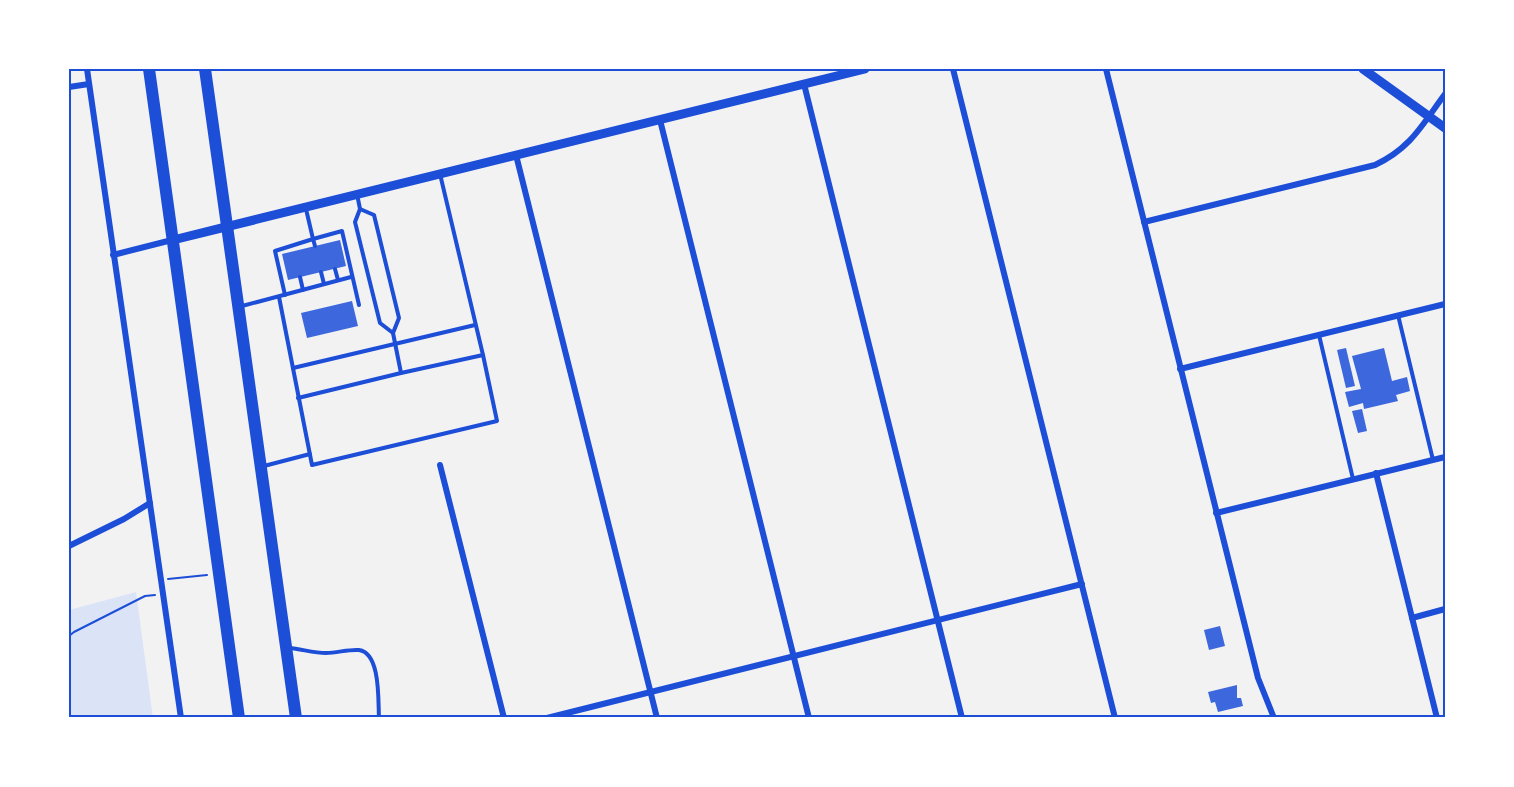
<svg xmlns="http://www.w3.org/2000/svg" width="1514" height="787" font-family="'Source Sans 3',sans-serif">
  <rect width="100%" height="100%" fill="#f2f2f2"/>
  <path fill="#dbe4f7" d="M136 592 153 718H69V610Z"/>
  <g fill="#3d67dc">
    <path d="M340 240 346 266 288 280 282 254Z"/>
    <path d="M352 301 358 326 307 338 301 313Z"/>
    <path d="M1346 348 1355 386 1346 388 1337 350Z"/>
    <path d="M1384 348 1392 381 1407 377 1410 391 1396 395 1398 401 1364 409 1363 403 1349 407 1345 392 1361 389 1352 356Z"/>
    <path d="M1362 409 1367 431 1358 433 1352 411Z"/>
    <path d="M1220 626 1225 646 1209 650 1204 630Z"/>
    <path d="M1237 685V698H1241L1243 706 1218 712 1215 702 1211 703 1208 692Z"/>
  </g>
  <g fill="none" stroke-linecap="round" stroke-linejoin="round">
    <g stroke="#1d4ed8" stroke-width="2">
      <path d="M168 579 207 575"/>
      <path d="M69 636 74 632 145 596 155 595"/>
    </g>
    <g stroke="#1d4ed8" stroke-width="4">
      <path d="M357 194 360 209 355 222 380 323 393 333"/>
      <path d="M315 246 313 239 342 231 359 305"/>
      <path d="M335 269 338 280"/>
      <path d="M321 272 324 284"/>
      <path d="M300 277 303 290"/>
      <path d="M285 295 275 251 313 239 306 209"/>
      <path d="M279 297 312 465 497 421 483 355"/>
      <path d="M242 306 351 277"/>
      <path d="M1398 315 1433 460"/>
      <path d="M1319 335 1353 479"/>
      <path d="M293 368 475 325"/>
      <path d="M401 373 483 355 440 174"/>
      <path d="M298 398 401 373 393 333 399 318 374 215 360 209"/>
      <path d="M264 466 310 454"/>
      <path d="M289 648C301 649 314 653 326 653 337 653 349 649 359 650 381 653 378 702 379 718"/>
    </g>
    <g stroke="#1d4ed8" stroke-width="6">
      <path d="M87 69 181 718"/>
      <path d="M953 69 1115 718"/>
      <path d="M1106 69 1258 678 1274 718"/>
      <path d="M804 84 962 718"/>
      <path d="M69 87 89 84"/>
      <path d="M660 120 809 718"/>
      <path d="M516 155 657 718"/>
      <path d="M1144 222 1375 165C1411 148 1422 125 1445 94"/>
      <path d="M113 255 172 240"/>
      <path d="M1180 369 1445 304"/>
      <path d="M440 465 504 718"/>
      <path d="M1376 473 1437 718"/>
      <path d="M1216 513 1445 457"/>
      <path d="M69 546 124 519 150 503"/>
      <path d="M1412 618 1445 609"/>
      <path d="M547 718 1082 584"/>
    </g>
    <g stroke="#1d4ed8" stroke-width="9">
      <path d="M1363 69 1445 128"/>
      <path d="M173 240 865 69"/>
    </g>
    <g stroke="#1d4ed8" stroke-width="12">
      <path d="M149 69 239 718"/>
      <path d="M205 69 296 718"/>
    </g>
  </g>
  <rect width="1514" height="787" fill="none" stroke="#ffffff" stroke-width="141"/>
  <rect x="70" y="70" width="1374" height="646" fill="none" stroke="#1d4ed8" stroke-width="2"/>
</svg>
